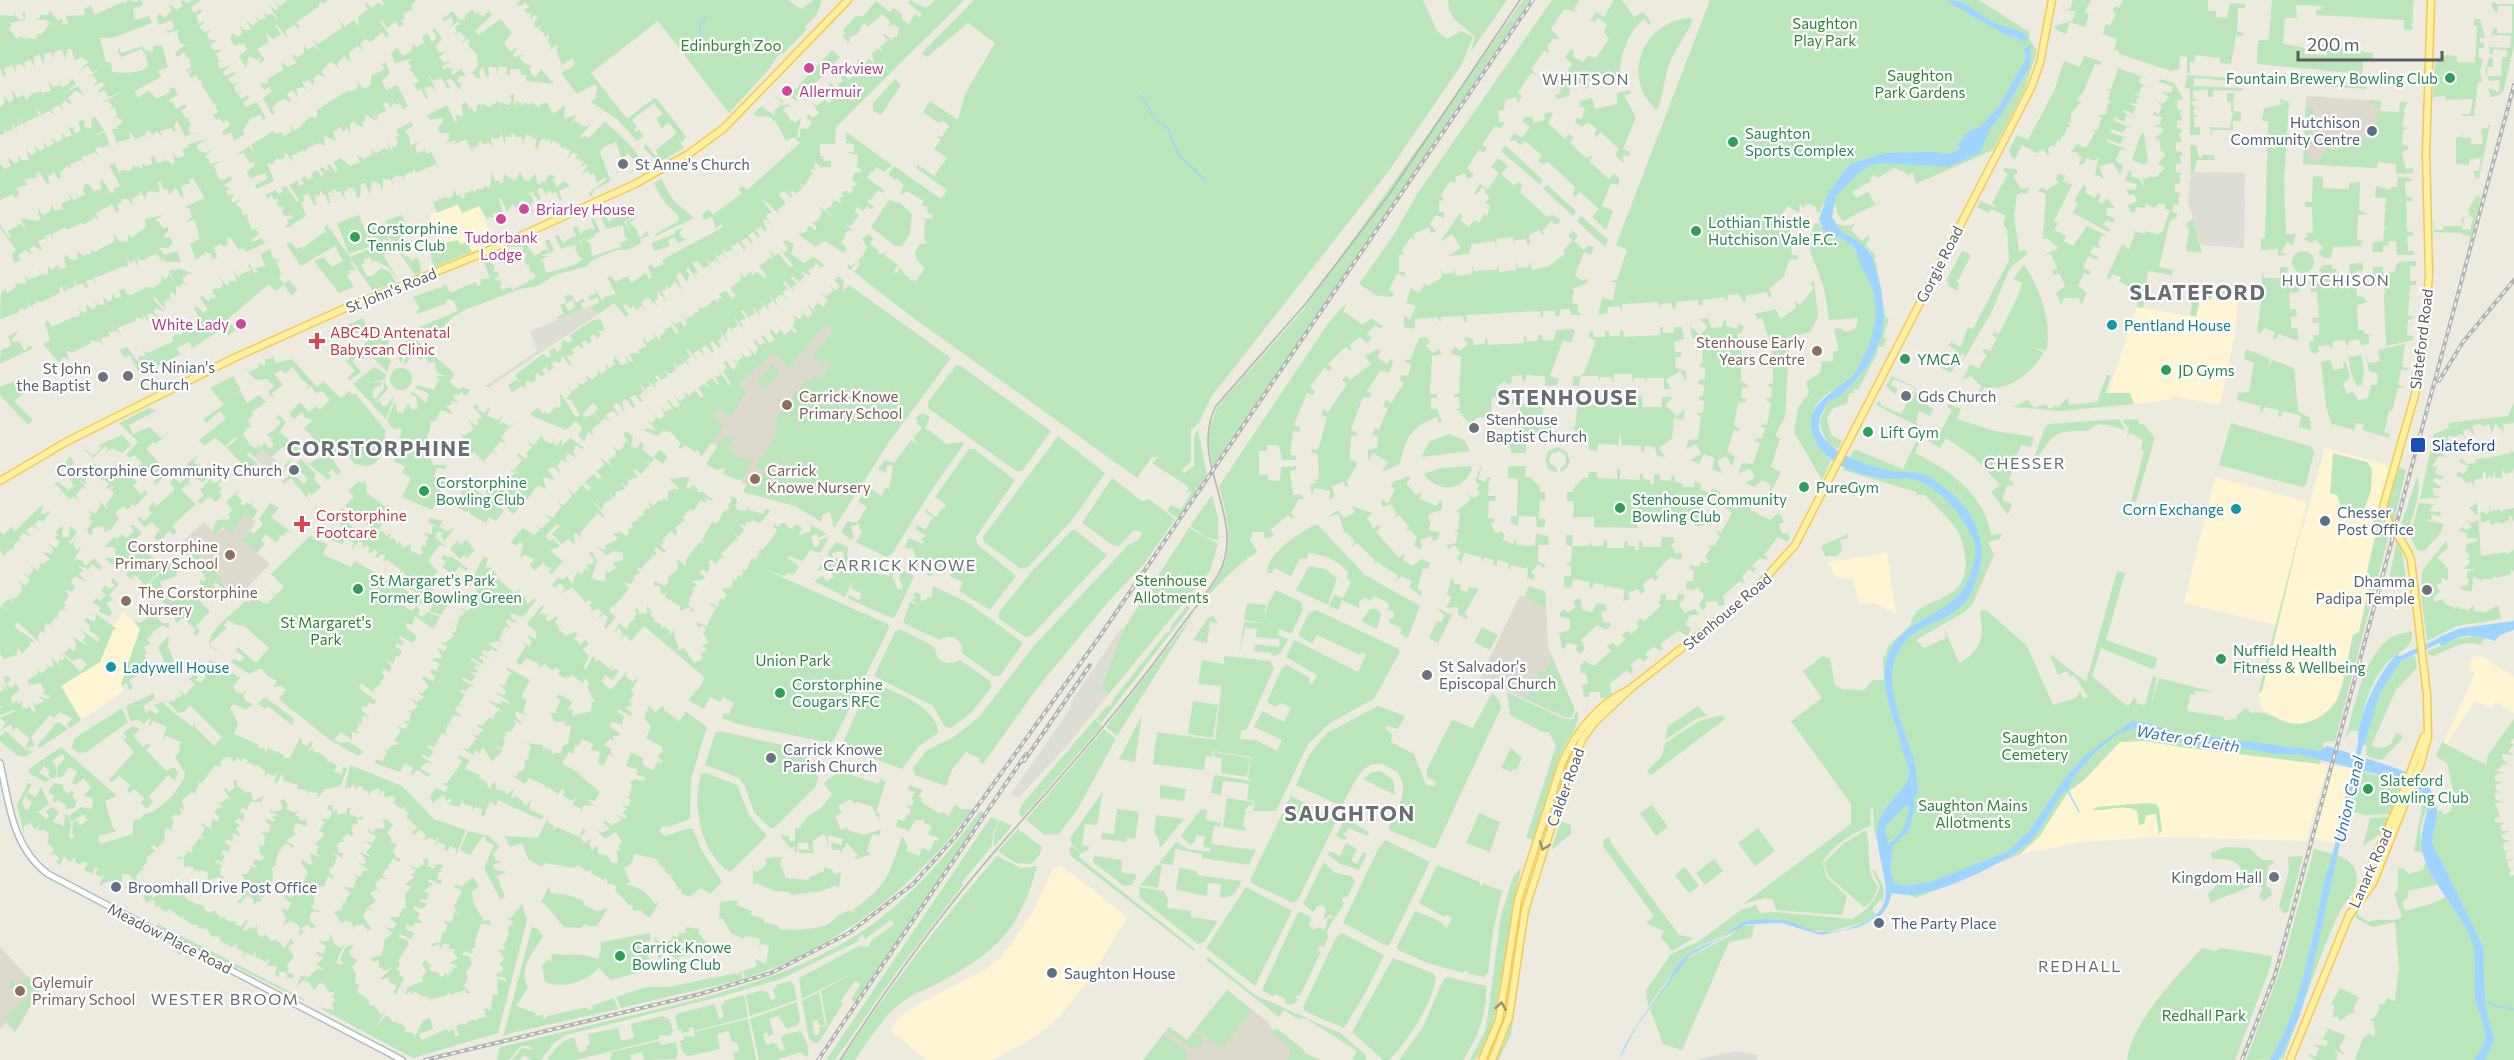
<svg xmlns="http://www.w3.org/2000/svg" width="2514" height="1060" font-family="Commissioner,sans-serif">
  <rect width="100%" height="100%" fill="#edeae0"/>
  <g fill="#fff5d3">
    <path d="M458 204 462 213 479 206 494 243 455 259 430 215Z"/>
    <path d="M2202 292 2239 297 2234 338 2220 405 2172 396 2170 400 2103 407 2137 307 2196 317Z"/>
    <path d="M2325 448 2391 466 2381 501 2382 514 2375 518 2377 528 2365 581 2370 583 2359 632 2353 635 2337 700 2323 715 2305 724H2290L2262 710 2258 694 2276 625 2184 603 2215 477 2307 502 2301 535Z"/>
    <path d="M1887 553 1896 614 1874 603 1859 604 1853 579 1836 577 1827 562Z"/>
    <path d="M123 612 141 629 121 684 125 690 81 720 61 686 98 662 113 626Z"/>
    <path d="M2473 656 2483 657 2514 677V713L2496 702 2491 708 2475 701 2446 745 2444 742 2475 673 2468 669Z"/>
    <path d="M2145 741 2328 765 2306 841 2162 837 2081 842 2020 854 2039 837 2068 792 2083 781 2120 742Z"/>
    <path d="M2330 765 2358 769 2340 845 2310 838Z"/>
    <path d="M1060 866 1074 875 1127 917 1090 979 1055 1021 1035 1037 992 1060H927L890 1030 897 1019 911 1008 988 968 1002 957 1033 911 1053 868Z"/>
  </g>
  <g fill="#dddcd5">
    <path d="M2191 172 2245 173 2244 248 2201 245 2188 203Z"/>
    <path d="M591 306 597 315 488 388 485 386 537 351 530 331Z"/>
    <path d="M262 449 280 463 269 472 254 457Z"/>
    <path d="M1121 628 1123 630 1101 688 1109 694 1066 747 1018 798 1011 794 1070 709 1071 702Z"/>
    <path d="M1736 1051 1758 1055 1757 1060H1695Z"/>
  </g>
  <g fill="#ddd9cf">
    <path d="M2306 96 2381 101 2377 168 2303 164Z"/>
    <path d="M835 313 891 361 798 501 744 484 741 482 748 469 711 442 723 426 706 409 774 353 789 368 803 350 802 341Z"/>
    <path d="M245 515 256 522 243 541 270 564 237 598 218 579 221 576 184 540 204 522 216 534Z"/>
    <path d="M1520 595 1546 608 1548 647 1575 710 1572 717 1565 718 1480 678Z"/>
    <path d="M0 947 40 990 15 1033 6 1023 0 1029Z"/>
    <path d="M1227 990 1268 1022 1272 1030 1277 1029 1298 1046 1289 1060H1143L1169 1027 1187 1040Z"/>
  </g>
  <g fill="#bbe6bb">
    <path d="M128 0 135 2 141 0 143 5 133 9 135 20 149 16 152 23 112 38H100L106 62H111L112 72C123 73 139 74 148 67L146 55 141 49 122 57 118 53 119 47 121 53 143 46 144 50 153 52V46L162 45 168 67 158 71 161 77 135 91 138 98 149 90 156 99 170 92 169 89 174 87 178 95 169 100 170 103 173 102 176 109 185 104 187 107 181 111 186 119 189 117 188 122H191L188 131 192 134 203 132 185 136 177 120 174 126 176 131 174 132 171 128 160 131 163 138 157 131 152 135 150 131 145 132 147 143 145 135 136 139 129 131 130 139 117 142 119 150 112 129H119L116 128 123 121 117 117 111 120 117 115 115 107 106 112 113 106 108 101 101 103 123 91 109 97 104 90 99 93 98 91 105 84 101 82 92 87 97 81 93 75 86 78 99 70 92 72 88 66 79 70 89 62 81 57 75 61 71 49H68L65 59 62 50H58L53 54 54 61 51 52 44 54V64L39 54 33 58 35 67 30 59 24 63 26 70 21 64 15 66 16 73 9 59 11 67 8 66 4 69 6 76 3 77 0 68V15L13 16 15 11V16L21 20 24 19 22 12H25V20L8 23 12 25 9 29 17 39 22 36 25 41V32L26 38 37 39V33L41 35 49 25 45 22 55 25 45 20H35L40 18V15H49V10L58 20 62 19 63 24H68L66 16 85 15 84 9 91 6 94 15 123 2 125 4Z"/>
    <path d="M180 0 189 3 192 0H201L191 7 194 13 200 9 202 12 196 16 199 22 195 25 206 21 199 27 205 32 212 30 206 34 209 39 217 41 211 44 212 50H222L214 55H217L219 61 227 58 217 63 220 69 231 65 223 72 225 76 235 72V74L228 79 233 84 240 82 234 86 236 93 244 90 238 94 241 99 248 95 249 98 243 102 245 107 257 102 266 118 263 120 260 115 250 119 243 130 245 134 234 141 231 132 226 135 221 133 230 125 227 120 223 123 219 118 216 120 213 115 218 112 215 106 217 105 213 103 201 84 202 80 199 81 196 75 191 78 188 74 193 69 187 72 186 70 191 67 189 57 187 58 184 52 178 57 175 53 186 44H181L177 34 179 30 167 33 166 31 174 29 172 20 159 25 157 17 159 13 165 18 172 10 169 7 171 5 176 10 183 6Z"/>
    <path d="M274 0 280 6 288 0H328L323 4 320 1 319 6 297 22 300 30 294 25 285 31 288 39 277 25 275 26 281 34 273 39 265 32 269 42 257 49 265 60 259 64 261 56 258 60 249 56 246 68 239 56 247 50 244 43 234 46 230 38 233 33 238 37 242 34 240 25 244 30H252L246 20 254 27V24L258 22 255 15 259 20 266 18 262 10 266 15 272 14 279 21 269 5 277 11 278 7Z"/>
    <path d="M382 0H416L411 6 413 9 403 14 405 19 401 20 404 24 399 27 396 21 387 28 382 20 380 21 389 35 386 38 382 32 371 42 365 39 360 44 364 52 358 46 349 52 350 62 344 56 337 64 339 68 333 63 330 62 321 71 326 78 318 74 313 79 316 84 313 82V86L309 80 302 82 307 91 303 87 296 89 299 98 292 90 287 94 291 101 288 102 286 99 276 102 277 104 272 108 275 113 272 115 263 98 272 91 269 87 264 90 259 82 267 84 269 78 283 70 282 61 287 67 297 63 291 54 298 57 304 53V45L307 50 314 46 319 50 312 39 318 44 342 28 340 20 345 27 354 20 359 26 358 17 368 9 364 3 366 2 371 8 379 2 382 6 384 4Z"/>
    <path d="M521 0H788L801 9 814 0H822L816 16 805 27 807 29 785 52 778 55 770 68 729 113 658 21 591 73 627 119 654 98 657 99 684 134 686 138 680 143 684 148 658 163 644 148 645 144 656 156 658 154 656 150 677 133 669 123 662 128 656 119 663 114 654 103 632 120 637 127 634 129 636 132 639 130 644 136 637 141 617 119 591 102 597 97 595 94 598 88 595 84 577 94 561 73 574 66 575 62 572 58 562 65 556 51 558 47 556 45 549 50 551 46 547 40 550 38 547 34 545 37 543 34 545 32H541L539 28 544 24 535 28 534 22 538 19 535 15 531 18 530 16 533 11 528 14 524 10 529 7 525 2 522 6 516 4Z"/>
    <path d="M910 0 926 8 936 0H964L836 127 835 144H820V156H823L824 161H831V167H821L815 162 814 168 817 171 809 169 816 178 812 174 804 186 800 183 802 188 796 194 793 191 790 193 793 196 791 198 785 191 778 194 786 203 777 211 780 216 768 203 761 199 779 220 773 213H769L766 216 773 226 766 219 763 221 767 230 765 232 761 227 755 230 760 236 758 238 753 232 748 236 753 242 752 244 747 238 741 241 746 248 744 250 738 242 733 246 729 243 736 255 732 250 726 252 721 248 728 261 722 253 718 258 712 250 721 266 716 260 710 263 704 256 713 271 709 266 703 268 698 261 692 263 698 273 694 274 698 281 688 267 686 269 689 275 687 282 680 272 676 276 683 291 675 282 669 289 666 285V290H661L667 302 657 290 658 299 654 301 658 307 648 297 641 302 646 312 642 306 636 310 633 305 631 309 625 304 623 306 629 315 626 317 614 303 597 315 591 306 599 303 598 298 590 300 588 296 596 293 594 287 603 302 604 297 616 294 607 277 612 276 615 282 628 276 631 283 646 273 649 279 652 277 648 266 652 265 654 268 664 264 662 260 723 227 721 224 716 229 712 217 704 220 702 215 708 209 713 215 742 193 738 189 743 186 747 190 800 143 794 137 786 141 776 122 768 116 758 117 753 114 761 106 775 116 774 111 780 106 781 101 772 94 784 101 781 104 784 106 787 104 792 107 787 106 783 110 790 118 789 122 792 120 795 123 801 118 797 137 799 138 801 128 808 129 812 122 806 117 808 114 813 118 819 113 811 102 816 106 825 100 829 103 832 100 827 95 833 91 828 84 830 82 837 89 839 86 837 84 843 81 839 73 850 80 853 75 856 77 859 74 852 67 858 71 862 66 857 61 859 59 864 64 869 59 875 64 872 54 878 49 872 45 883 52 880 47 888 40 883 36 885 34 893 41 892 37H897L899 28 892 24 889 27 890 21 882 14 868 27 864 23 857 34 850 37 849 43 842 36 845 33 843 30 856 16H863L876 1 890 12 893 8 903 15 901 19 909 24 915 14 920 17 922 14 908 3Z"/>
    <path d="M974 0H1423L1437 31 1447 39 1461 31 1473 37 1462 64 1388 172 1211 397 1199 423 1191 430V462L1182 469 1184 473 1194 466V437L1198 429 1207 475 1179 519 1167 511 1171 505 1181 510 1192 491 1186 493 1189 487 1152 463 1159 457H1152L1137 478 908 314 854 272 860 264 858 261 851 270 847 267 849 264 852 266 862 257 867 247 862 239 869 234 873 239 870 244 879 251 878 254H884L887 250 885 256 898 265 894 271 895 274 900 268 907 277 910 276 909 279 916 281 925 268 917 261 915 252 920 244 928 243 924 240 925 220 920 218 932 219 933 214 927 213 928 207 921 205 924 201 906 191 902 195 900 194 904 186 897 178 895 180 888 174 894 166 941 199 947 190 916 168 918 165 934 176 947 158 934 149 941 140 936 136 942 137 949 126 943 121 939 123 923 112 930 101 958 120 965 94 995 43 968 23 927 57 921 54Z"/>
    <path d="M1448 0H1507L1470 53 1475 37C1462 23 1449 22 1448 0Z"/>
    <path d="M1523 0H1531L1213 467 1208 440 1210 426 1218 406 1302 311Z"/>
    <path d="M1552 0H1579L1574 9 1578 12 1564 9 1551 29 1560 39H1553L1547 46 1550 53 1544 51 1531 69 1537 75 1531 73 1518 92 1522 96 1518 103 1516 97 1505 100 1504 110 1498 111 1499 122H1505L1500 129 1495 126 1482 145 1487 148 1484 153 1479 150 1467 168 1474 176 1467 179 1465 173 1455 177 1456 183 1450 181 1441 195 1444 200 1439 201V212H1444V218L1436 215 1430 224 1436 231 1431 233 1429 227 1413 234 1415 240 1411 237 1401 251 1405 254 1399 255V272H1405V277L1397 273 1389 290 1394 293 1392 297 1378 296 1359 284 1395 233 1417 194Z"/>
    <path d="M1614 0H1622L1634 17 1643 12 1651 22 1649 25 1644 19C1627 33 1620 55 1620 76V80L1627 79 1628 82 1616 85 1610 76 1588 81 1589 87 1583 89 1581 83 1570 85 1569 96 1556 99 1555 95 1561 93 1559 82 1553 83 1551 77 1554 73 1563 79 1572 64 1565 57 1571 49 1574 51 1573 57 1583 62 1588 56 1596 58 1609 39 1604 32 1607 24 1599 18 1594 22 1590 20 1596 12 1604 17Z"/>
    <path d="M1710 0H1979L2029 32 2030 41 2037 50 2025 89 1993 150 1916 184 1913 173 1908 175 1909 179 1906 173 1895 168 1877 178 1875 175 1870 178 1871 181 1852 192 1856 198 1868 192 1875 204 1883 201 1843 221 1837 213 1835 203 1834 206 1822 204 1820 213 1816 212V207L1810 204 1804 205V208L1800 204 1799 213 1788 206 1777 221V227L1789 226 1792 255H1798V259L1789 260 1784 276 1769 289 1772 297H1769L1767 292 1745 296 1746 301 1743 302 1739 294 1728 295 1727 302 1724 297 1702 300 1703 305H1699L1698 300 1676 302V308L1672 309V303L1661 304V310L1658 302 1622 304V312L1619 306 1608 307V313L1598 315 1602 298 1613 300 1616 283 1610 281 1617 280 1627 250 1616 245Z"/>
    <path d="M2073 0H2091L2085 12 2089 15 2085 27 2070 22 2066 34 2058 31 2054 26 2072 21 2076 11 2064 10 2070 9Z"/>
    <path d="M2123 0H2208V11H2216V17L2227 18 2230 3 2245 4V8H2238L2237 32 2243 33V36L2236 35 2231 64 2220 63V58L2195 55 2194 62H2190V73H2187V57L2180 56 2179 69 2171 71 2119 54V51L2114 50 2117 39 2103 34 2106 24 2110 26 2116 14 2112 11 2115 6 2119 8Z"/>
    <path d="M2272 0H2414L2413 5H2410L2413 6V11H2410L2413 12V17L2410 18 2413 19V24H2409L2413 25 2412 30H2404V20L2316 15V10H2321V6L2296 5 2297 18H2285L2283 44 2305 48 2304 54 2327 55V49L2319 48V44L2362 50 2363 52 2373 53 2372 61H2363L2362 74 2257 64 2258 41 2269 39Z"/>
    <path d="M2495 2 2496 4H2514V45L2504 90 2499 95 2491 97 2488 88 2499 92 2500 80 2489 81 2485 72 2489 58H2493V67H2487V76H2501L2502 57H2507V50L2493 49V54H2489L2490 43 2491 47 2510 48 2511 36 2492 35 2490 39 2494 28H2497V33H2512V6H2498V12L2494 11 2491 3Z"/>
    <path d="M473 9 475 14 478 12 482 17 489 11 492 15 475 31 478 35 501 19 512 33 504 43 510 52 518 47 513 55 516 57 524 54 519 58 527 65 530 63 528 65 533 66 529 68 531 74 535 77 541 69 554 84 526 81V75H521L520 69H510V75H507V67H498L497 76 496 67H488L489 77H486L483 67 479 70 480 78H476L472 72 478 67 477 55 471 48 463 52 470 47 468 43 470 41 468 39 459 45 466 38 460 32 452 35 457 32 455 27 460 24 458 22 448 28 454 22 451 17 444 21 442 19 453 11 459 20 465 18V15Z"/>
    <path d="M1688 18 1693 19C1686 36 1676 48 1670 62 1664 77 1664 94 1658 109H1655C1622 76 1642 23 1688 18Z"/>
    <path d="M2474 19H2480L2485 38H2480V43H2484V48H2479V58L2483 59 2480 71 2482 82H2478L2474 116H2462V114H2470L2473 99 2446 100 2445 96 2433 97 2435 63 2446 55 2457 56V62L2475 63 2477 26H2474Z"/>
    <path d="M435 28 442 39 435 46 439 53 446 51 439 57 444 63 452 60 442 67 443 70 448 67 452 70 456 68 451 72 453 75 461 69 466 76H459L457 81 462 84 459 90 452 79 446 80 450 88 448 89 441 78 434 81 429 76 437 93 431 86 424 88 428 98 426 99 421 89 418 91 414 84 419 81 409 69 412 67 408 63 411 59 395 63 391 53 397 48 403 56 412 51 413 43 416 47 424 43 422 37 427 33 432 42 437 37 432 30Z"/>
    <path d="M832 50 840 57 812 87 809 85 806 88 809 90 800 99 794 94 798 102 785 93 790 95 796 88 798 89V86Z"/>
    <path d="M2084 56 2102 62 2101 65 2095 64 2082 95H2080L2077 100 2082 104H2079L2071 114V122L2067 121 2071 127H2067L2064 137 2061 136V141L2058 140 2054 147 2052 145 2048 149 2049 157 2043 149 2037 153 2022 145 2015 159 2011 157 2009 150 2017 135 2028 140 2054 91 2064 61 2080 67Z"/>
    <path d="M385 62 390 73 382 81 386 90 397 85 408 106 403 109 400 103 395 105 394 102 391 108 387 102 383 104 386 111 377 115 379 123 372 111 376 121 365 114V121L362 122 364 127 357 125 354 121 350 123V134L346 125V130L343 132 341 127 333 132 336 141 324 136 325 146 319 143 307 148 306 153 304 150 291 156 294 163 286 153 284 155 286 157 279 160 278 157 273 164 267 163 274 181 257 189 255 185 267 179 266 173 250 178 247 172 255 165 254 162 250 163 243 153 235 156 249 146 254 153 251 145 273 131 275 134 281 132 284 136 292 131 290 124 295 131 310 117 317 118V110L347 91 356 90 358 85 356 80 364 89 371 85V76L385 69 382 64Z"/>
    <path d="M2115 67 2149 79 2141 77 2139 82 2147 88 2142 86 2139 94 2132 93 2144 98 2139 97 2136 101 2137 104 2128 103 2141 109 2136 107 2133 114 2125 110 2123 112 2136 119 2127 115 2124 122 2115 117 2114 121 2133 128 2127 127 2122 133 2111 129 2110 132 2130 139 2124 138 2120 144 2107 139V142L2126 149 2120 150 2117 157 2122 160 2116 158 2115 160 2123 166 2120 175 2113 163 2099 166 2104 179 2095 174 2099 156 2095 161 2086 158 2084 164 2079 165 2082 157 2077 155 2079 153 2071 152 2077 144 2086 148 2095 133 2092 129 2097 131 2102 118 2097 116 2106 114 2108 103H2111L2108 99 2111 91 2106 89H2111L2118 70Z"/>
    <path d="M2187 75 2244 79V82L2194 78V86L2243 88V91L2213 90V97H2208V89L2193 91V99L2199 100 2191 102 2194 107 2199 108 2194 109 2193 115 2200 116 2194 117V127H2200V135H2190V89H2193L2185 88Z"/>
    <path d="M58 78 62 87 68 85 72 78 76 84 64 93 78 86 84 96 76 90 68 98 72 102 70 104 65 101 61 104 64 111 59 105 51 109 55 116 49 111 42 114 45 121 36 106 39 116 24 123 27 130 17 115 22 124 16 127 19 134 12 122 13 129 7 132 11 138 4 127 5 133 0 135V107L5 103 3 95 10 103 14 99 12 92H14L17 98 23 96 21 89 26 100 32 94 30 87 33 94 41 91 39 84 42 93 51 91 48 81 53 87 60 85Z"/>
    <path d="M895 79 901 85 881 115 873 111V103Z"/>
    <path d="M2160 79 2174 83 2183 98 2177 101V109L2183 112H2180L2182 120 2177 121V128L2182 129V133H2179L2182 142 2176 143V151L2182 152V156H2179L2182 163 2176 164V172L2182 173 2179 176 2181 183 2175 184V192L2181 193 2178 198 2179 205 2174 204 2172 212 2177 214V217L2170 221 2159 267 2173 270 2170 283 2171 275 2148 271 2143 308 2137 307 2140 293 2119 281 2121 277 2113 274 2109 280 2107 277 2122 244 2129 249 2135 234 2133 231 2145 234V231L2158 235 2163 231 2170 210 2165 209V204L2159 203 2154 208 2146 203 2145 208 2136 207 2135 213 2130 212 2128 205 2137 201 2134 194 2129 195 2126 189 2135 190 2137 184 2125 181 2129 171H2132L2131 177 2139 178 2144 188 2142 175 2144 179 2152 176 2155 178 2165 168 2158 164 2165 155 2164 151 2161 152 2159 139 2155 140 2157 138H2154L2163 132V128L2154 126 2159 125 2162 117 2153 115 2154 112 2159 114 2162 106 2157 102 2163 104 2169 97 2161 92 2171 93 2173 87 2159 82Z"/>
    <path d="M2257 80 2366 87V89L2258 82Z"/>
    <path d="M1630 90 1631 93 1624 96 1636 117 1623 149 1630 152 1629 156 1623 155 1624 163 1615 155 1619 149 1601 132 1596 137 1594 134 1597 130 1589 122 1581 127 1575 122 1576 118 1582 119 1585 108 1579 106 1580 101 1592 98 1595 109 1617 104V93Z"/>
    <path d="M2227 93H2234L2233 111 2241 112V121H2233V130H2212V138L2210 127 2230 128 2233 112H2231V102H2227Z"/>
    <path d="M514 94V108L516 101 523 105 524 102 530 105 533 102 539 108 540 105 547 102 552 112 555 113 565 105 564 119 576 115 571 125 575 121 585 127 591 124 580 136 582 138 585 136 589 138 605 121 630 145 648 168 642 167 627 174 635 168 634 159 628 154 621 158 616 142 603 147 600 153 611 181 594 190 591 197 588 194 607 179 605 177 597 183 594 173 591 175 587 171 581 175 588 165 586 164 580 167 584 161H579L580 157 577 159 575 158 578 155 573 152 566 162 571 150H565L567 145 563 149 557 142 552 141 551 144 549 139 545 142V138L540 140 538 149 535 148 537 135 535 139 527 134 522 145V137H515V134H511L512 137H505L506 146 501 134 500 138 494 139 491 137 493 149 490 143 483 144 481 141 478 142 479 146 472 148 473 153 466 139 452 145 456 142 455 140 443 145 449 141V133H440L438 128 443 121 442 118 430 120 427 115 447 105 455 122 457 121 455 115 463 116 462 104 466 102 469 109 472 108 474 112 477 111 476 107 480 103 482 110V104L490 107 498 101 501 108 500 102 508 105 512 101 510 95Z"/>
    <path d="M2280 99 2289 102 2284 182 2286 234H2296L2293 245 2287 242 2281 252 2287 255 2278 256V249L2261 250V239L2265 238 2268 122 2262 120 2264 108 2281 105Z"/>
    <path d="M2369 100 2381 101 2380 111 2399 112 2400 102H2408L2403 111 2405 112 2402 127 2409 128 2403 130 2402 145 2408 146V149L2402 152 2406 169 2413 168V173L2396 174V164L2378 162 2377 168 2303 164 2306 107 2313 108 2312 140 2315 142 2307 146 2306 151 2310 160 2318 162 2326 150V142H2329V150H2338L2339 135 2374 139 2376 113 2380 111Z"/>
    <path d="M1551 112 1553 114 1548 123 1565 139 1569 134 1574 138 1570 143 1586 158 1593 155 1590 162 1609 179 1614 174 1620 179 1618 185 1611 183 1602 206 1613 211 1606 230 1592 217 1599 209 1580 192 1575 197 1573 196 1575 187 1548 162 1542 164 1538 161 1542 156 1525 141 1520 145 1515 140 1509 141 1514 133 1522 138 1530 127 1522 121 1525 117H1532L1534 123 1545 120 1544 114Z"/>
    <path d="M95 117 104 130 94 136 105 132 112 152 108 145 102 148 100 146 95 149 100 159 93 150 94 153 81 157 86 166 81 160 72 164 70 163 71 168 67 166 59 173 61 177 58 179 54 171 50 176 47 174 50 183 47 184 39 172 36 174 37 177 25 180 27 185 16 188 19 193 16 199 13 194 0 200V164L5 169 11 166 8 159 10 158 14 164 19 161 17 154 22 160H29L26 150 31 155 37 152 34 146 40 151 45 148 42 141 48 147 54 144 51 137 57 142 63 139 61 132 66 138 72 135 69 128 72 127 75 133 81 131 78 122 84 120 85 128 92 127 91 119Z"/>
    <path d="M411 122 413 126 405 131 409 136 410 146 421 141 415 146 417 153 425 150 426 154 431 152 441 171 436 164 416 173 413 168V172L404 175 405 184 402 176 399 177 398 174 392 179 394 188 391 180 383 179 382 192 380 184 372 181 370 195 365 183 361 184 360 197 357 198 355 189 347 187 348 190 344 191 345 200 340 191 336 192 335 189 331 190 333 193 328 192 330 203H328L326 195H323L321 190 319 196 315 195 316 205H314L308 194 303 196 304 201 301 203 306 216 287 228 285 226 289 223 287 219 293 218 291 215 285 216 281 211 284 209 283 206 280 208 276 202 279 201 277 198 274 200 271 195 268 199 265 195 276 190 278 194 283 192 281 188 286 186 297 202 299 200 289 185 297 180 300 186 304 184 301 179 305 176 307 180 313 177 311 173 317 170 321 176 324 175 320 169 323 167 326 172 327 169 330 172 327 165 330 164 335 172 338 170 333 162 341 158 350 166 360 162 357 155 364 159 373 154 371 148 376 153 385 148 387 150 389 149 386 140 393 153 392 146 396 147 398 142 395 136 400 137 396 130Z"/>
    <path d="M2488 125H2490L2479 178H2476L2473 171H2479L2481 158 2470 159 2469 165 2456 164V137H2461L2463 130 2462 138H2471V144H2483L2481 129 2488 128Z"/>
    <path d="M846 132 892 165 884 172 876 167 873 172 871 171 867 178 885 191 883 193 878 190 871 200 869 199 867 202 874 207 872 209 867 206 863 211 857 207 855 212 859 215 851 226 845 224 855 232 850 230 844 234 846 235 841 242 847 248 844 253 825 241 815 247 793 230 799 234 806 232 809 225 815 230 817 228 812 222 818 220 822 213 819 206 838 222 825 209 831 207 834 200 842 204 839 198 845 196 841 193 846 190 850 194 854 190 851 187 856 186 857 182 852 181 854 173 861 172 862 169 857 168 858 155 846 152H854V144L846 143Z"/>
    <path d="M2144 133 2148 161 2144 165 2132 160 2141 134Z"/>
    <path d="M207 139 197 145 198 150 206 153 213 148 205 157 209 159 210 164 221 161 214 166 219 179 224 180 230 176 232 180 224 185 230 189 226 191 229 196 233 194 234 196 231 199 233 203 239 199 236 205 241 208 243 215 247 214 248 217 245 219H248L252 230 262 226 256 230 259 234 251 240 253 242 261 238 264 242 269 241 246 252 243 248 239 250 230 237 226 239 229 244 223 247 222 244 214 247 217 257 212 259 211 254 206 252 196 260 190 244 200 239 195 220 185 222 192 217 190 214 192 212H189L191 210 185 207 205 198 193 178 189 179 191 183 181 186 184 198 180 196 176 187 169 195 168 190 162 188 161 182H158L160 193 151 191 146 193V200L140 191V194L132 199 133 206 128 199H121L122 202 118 204 116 200 119 211 116 213 112 204 96 213 99 222 95 217 84 225 82 223 67 230 65 227 52 234 55 242 50 234 45 236 49 242 45 238 38 241 43 251 33 246 30 250 32 255 25 250 18 255 21 261 14 262 12 254 16 250 0 228V224L9 238 11 237 8 231 21 224 26 231 21 218 37 221 40 220 38 208 43 215 51 211V204L55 211 63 209 61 204 71 199 68 193 74 200 77 199 76 195 78 198 85 195 83 189 85 184H88L94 191 102 189 98 178 100 182 102 179 111 193 114 192 113 189 120 186 109 165 115 163 120 175 121 170 131 171 133 166 138 167V163L140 168H142V163L145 166 152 164 151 157 155 156 157 163 164 161V154L165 161H169L171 165 175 163 172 152 177 158 184 156 183 148H189L188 144Z"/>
    <path d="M1505 145 1543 180 1540 185 1501 151Z"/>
    <path d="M2190 145H2196L2199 158H2202V155H2214L2215 160H2197L2194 172H2191Z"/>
    <path d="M1498 158 1508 166 1501 174 1514 185 1520 182 1522 186 1520 192 1547 217 1553 215 1561 220 1557 225 1551 221 1542 231 1544 234 1542 235 1539 230 1529 235 1530 244 1527 245 1526 239 1515 240 1514 246 1513 237 1496 239 1497 247 1494 241 1472 244 1469 254 1448 256 1461 248 1452 234 1440 242 1460 213 1463 215 1460 220 1469 227 1474 220 1479 223 1484 214 1487 216 1490 206 1485 203 1490 197 1484 193 1486 190 1482 187 1477 195 1474 193 1480 184 1488 189 1499 173 1491 167Z"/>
    <path d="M2004 168 2016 169 2018 173 2013 176 2021 189 2029 188 2028 193 2017 194 2014 215 2019 251 2026 250 2027 254 2010 268 1992 311 1960 366 1965 355 1962 353 1951 373 1937 366 1947 368 1956 350 1948 345 1953 340 1952 343 1961 347 1968 327 1973 329 2009 260 2007 229 2003 224 2006 216 1991 209 1989 213 1977 207 1981 201 1997 208 1992 203 2008 174 2003 171Z"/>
    <path d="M492 172 495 181 499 180 500 184 503 182 504 174 515 181 520 172 525 181H529L535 173 537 183 540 185 542 181 545 183 549 174 556 177 552 179 557 187 564 181 570 186 559 191 562 199 560 201 556 192 552 194 550 190 547 192 546 196 542 187 537 190 541 199 538 200 532 192 527 194 531 195 534 202 531 204 533 213 523 200 519 202 520 206 516 208 513 204 507 212 501 198 499 199 503 213 501 212 498 216 496 213 492 214 494 218 489 217 488 220 479 206 462 213 458 204 437 213 433 202 439 200 437 194 440 199 447 197 448 199 454 195 453 188 457 196 460 195 462 199 465 197 464 194 473 190 476 193V189H483L486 185 487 188 490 187Z"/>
    <path d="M2058 174 2065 175 2063 181 2072 185 2054 221 2058 223 2054 230 2066 236 2064 241 2073 246 2087 226 2107 236H2101L2098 243 2101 249 2093 246 2090 253 2098 257 2097 260 2088 256 2083 267 2091 272 2089 275 2084 273 2078 286 2087 293 2081 305 2079 298H2064L2061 305 2056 293 2065 286 2059 273 2054 275 2052 271 2057 268 2051 254H2045L2059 248 2046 238 2043 239 2046 194 2037 191 2043 187 2046 191 2058 183 2056 178Z"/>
    <path d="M2313 176 2323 177V188L2349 189V183L2360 182 2359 210 2369 214 2358 215 2357 240 2363 241 2360 246 2333 247 2331 258H2324L2318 253 2323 248 2316 240 2311 243 2303 239 2307 237V233H2313L2312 207H2305V202H2312Z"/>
    <path d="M2398 177 2411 178V181L2405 182 2406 197H2412V201H2406L2407 231 2413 232V235L2407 236 2408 251H2414V255H2397L2396 241H2389V245L2383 246V252H2372L2373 242 2383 241 2384 230 2387 228 2384 227 2386 198H2375L2376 186 2391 190V187H2397Z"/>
    <path d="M661 179 673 200 694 218 656 236 655 234 679 221 678 215 664 202 665 200 662 199 654 183Z"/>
    <path d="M1547 185 1576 211 1573 216 1543 189Z"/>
    <path d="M2083 185 2087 187 2085 193 2095 198 2098 193 2101 195 2098 201 2102 204 2107 198 2115 208H2107L2106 215 2115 219 2113 223 2107 220 2103 224 2110 229 2109 232 2073 213 2078 203 2074 201Z"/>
    <path d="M2477 195 2481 198 2471 237 2460 233 2434 232 2433 216 2435 230H2443V226H2461L2462 217H2465L2461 229 2470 230 2473 218 2470 216 2468 210Z"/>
    <path d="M889 200 900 203 912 214 910 234 902 246H895L871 227Z"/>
    <path d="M621 206 627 212 634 210 637 215 624 222 630 232 626 222 638 216 630 223 639 232 637 234 640 238 647 231 649 236 640 239 641 243 628 250H617L593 260 585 267 555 275 538 286 520 289 467 309 453 317 433 338 422 332 423 327 420 330 417 328 458 311 454 301 448 299 445 304 417 314 416 311 420 309 413 297 432 290 433 292V289L441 288 446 284 450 293 470 284 473 286 472 283 476 282 477 286 480 285 481 279H490L483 259 491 257 490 264 493 263 495 268 493 272 497 271 499 276 495 278 497 281 500 279 502 284 500 286 501 290 511 287 512 290 536 277 533 272 530 273 529 264 526 265 524 260 527 253 521 254 523 247H510L519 243 520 245 525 240 538 269 529 248 535 256 545 249 547 251 549 249 545 241 549 239 554 251 541 256H549L540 260 543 261 546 273 574 265 583 259 579 257 575 249 577 245 567 247 580 241 584 250 581 241 594 235 595 237 586 241 590 243 592 256 621 247 620 243 629 239 625 238 623 225 606 229 600 215 604 213 609 222 614 217 622 216 618 207Z"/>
    <path d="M163 215 154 221H158L163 228 168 227V231L163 236 165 238 170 237 173 243 168 248H159L164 255 177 251 181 262H165L162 256 163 263 157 254 146 258 148 265 146 260H139L137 255 138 269 135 259 130 263 127 257 128 266C116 266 100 279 93 277L96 284 92 279 86 281 88 287 86 288 83 283 77 285 73 278 75 286 68 289 64 284 67 291H64L62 286 59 288 60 293 41 302 37 301 31 307 28 301 29 307 24 310 22 308 18 310 20 312 0 319 1 293 5 289 7 293 15 288 16 284 27 283 24 275 28 280 40 275 39 269 41 275 48 274V265L51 271 58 265 60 269 66 267 64 257 67 255 69 259 77 260 78 251 84 257V255L92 253 90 249 95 252 115 241 113 234 120 242 128 241V234L131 238 146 227 145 219Z"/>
    <path d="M359 215 371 246 349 254 337 223Z"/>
    <path d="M402 215 409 234 401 237 406 241 401 249 405 257 408 256 411 261 416 258 419 260 421 272 415 275 396 248 393 249 396 252 383 255 399 281 389 268 376 261 373 262 369 257 363 260 364 263 361 266 367 276H372L381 268 389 271 396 282 373 291 352 261 350 262 356 270H349L350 273 347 276 354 287 339 293 314 261 323 257 332 267 343 261 335 246 301 266 286 244 291 242 298 251 297 248 304 247 324 232 327 234 324 228 327 226 325 222 350 257 392 240 388 237V241L383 239 384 242 376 245 375 241 371 243 365 229 386 224 385 221Z"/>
    <path d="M1581 216 1608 240 1605 247 1577 221Z"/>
    <path d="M594 218 600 232 561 249 555 236 558 234 563 243 573 236 576 237 573 228 577 226 581 235 583 231 591 228 593 230 595 229 591 220Z"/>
    <path d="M2193 219 2202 253 2186 251 2189 229 2185 224Z"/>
    <path d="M1819 223C1824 235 1835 234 1845 240 1861 249 1877 297 1877 317 1877 335 1865 362 1853 376 1845 385 1833 389 1823 397 1803 414 1814 447 1831 460L1822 480 1794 432 1798 408 1809 393 1806 382 1820 373 1822 363 1819 362 1833 361V352L1839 350 1834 329 1840 328 1847 332 1856 328 1858 318 1829 320C1827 309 1826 294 1822 283 1815 258 1804 253 1814 224Z"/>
    <path d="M1837 224 1845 226 1855 224 1851 230 1862 241 1867 236 1870 237 1866 245 1876 256 1874 260 1876 263 1885 316 1889 319 1883 337 1887 339 1884 346 1877 348 1878 352 1858 390 1855 388 1852 394 1849 393 1847 404 1833 408 1827 418 1831 435 1842 441 1838 449 1827 443 1819 423 1828 402 1841 396 1868 366 1878 343 1884 315 1872 256 1866 248 1842 232Z"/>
    <path d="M684 227 679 233 683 239H688L678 243 675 237 668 240 670 246 654 251 651 243 675 234V231Z"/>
    <path d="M1573 231 1578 236 1574 241 1584 250 1588 246 1594 247 1591 255 1584 252 1575 276 1581 280 1588 279 1587 283 1572 289 1574 290 1572 303 1578 304 1577 310 1581 315H1571L1570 309 1560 310V316H1555V311H1543V317H1541L1540 311 1466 315 1467 321 1464 322 1463 316 1441 317 1440 323 1438 317 1415 319V329L1404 327V315L1410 320 1416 306 1406 303 1411 288 1419 293 1425 284 1421 279 1427 286 1442 278 1440 268 1442 274 1453 273 1454 267 1456 276 1472 274V266L1474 271 1497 270 1498 264 1499 272 1516 270V262L1518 268 1528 267 1530 261 1532 270 1549 266 1565 254 1563 251 1573 240 1568 236Z"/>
    <path d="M458 240 460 244 467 242 472 252 434 267 430 253 445 243Z"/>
    <path d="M786 240 794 244 791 254 804 263 814 257 824 265 821 268 815 262V266L808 270 811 276 800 271 805 276 800 281 805 287 793 276 791 278 797 284 792 287 796 294 785 281 783 283 789 290H784L783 294 788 300 781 294 775 299 778 307 769 294 772 301 767 305 770 312 760 300 764 307 758 311 762 318 752 306 755 313 749 317 753 324 743 310 741 311 746 319 740 320 744 330 733 316 738 325 732 329 737 336 729 327 725 335 729 342 720 331 722 337 718 341 721 347 719 348 713 341 710 343 714 352 712 353 706 345 701 349 706 357 699 350 693 353 698 362 688 349 686 350 691 357 686 360 691 367 680 357 685 364 678 365V368L673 362 676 370 670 374 664 370 668 376 661 380 657 375 655 376 658 381 654 384 658 390 648 381 651 386 645 388 649 396 640 383 643 392 639 395 643 401 641 402 635 395 630 397 635 406 633 408 626 399 622 402 625 413 618 403 614 404V408L620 417 613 411 605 415 612 423 605 418 602 421 594 413 598 408 593 403 582 414 586 417 594 414 607 427 601 422 593 428 592 432 595 438 588 431 585 441 578 436 582 428 576 421 566 430 532 416 530 413 538 408 543 414 546 412 548 415 556 406 558 408 561 406 560 393 576 417 580 415 571 400 566 399 571 393 568 387 572 391 579 387 577 381 581 385 587 381V375L591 380 598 375 597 369 601 374 607 370 605 363 609 368 616 364 613 361 615 356 621 365 628 363 625 355 631 362 633 361 629 354 640 353 634 344 639 350 647 346 643 341 644 337 647 343 654 338 656 341 653 332 659 340 661 339 660 336 665 332 662 325 665 330 671 326 676 334 679 332 670 320 676 324 680 321 684 327 687 325 680 313 688 324 686 318 694 315 693 313 698 312 699 308 707 307 714 299 719 303 717 299 722 298 719 294 726 291 732 299 736 296 730 288 741 280 740 272 744 278 751 271 752 276 757 272 764 278 767 276 759 266 770 258 773 260 770 250 775 256 778 253 790 267 793 265 778 247 784 253 788 248 783 242Z"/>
    <path d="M270 249 273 258 278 260 282 258 277 262 281 275 279 278 284 284 289 280 297 289 292 296 284 285 275 291 269 284 228 319 235 330 228 336 231 340 223 328 193 348 189 342 176 348 181 354 140 375 130 355 124 358 120 350 127 347 138 362 139 356H146L142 350 147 353 174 341 172 337 177 334 181 335 189 323 193 324 199 317 194 309 196 306 204 313 208 309 200 298 202 296 208 301 211 298 214 299 216 296 212 292 213 289 221 288 223 283 219 276 227 286 230 281H237L233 270 240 279 239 275 251 270 248 265 250 264 254 273 258 272 255 268 265 266 261 254Z"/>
    <circle cx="2303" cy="262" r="11"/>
    <path d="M1962 251 1971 255 1959 279 1956 280 1959 283 1958 291 1948 286 1949 283 1946 281 1953 268H1956L1954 266Z"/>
    <path d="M2416 261V266H2410V281H2416V285H2410L2408 315 2415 318 2408 320 2407 335 2413 336V340L2386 346 2384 295 2386 290H2384V277H2373V267H2383V273L2394 272 2398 262Z"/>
    <path d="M2363 263V271H2357V296L2363 297 2368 302 2357 305 2358 330H2364L2365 334H2369V344L2361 345 2359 339 2349 341 2348 347 2344 340 2333 341 2332 350 2329 345 2318 346 2319 352 2314 354 2310 350 2309 341H2314L2313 335H2319V323H2313L2312 318 2319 317 2317 292H2311L2310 284 2306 282 2313 281 2318 284 2325 274 2319 271 2323 265H2332V269H2336L2337 275H2350L2349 264Z"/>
    <path d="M2024 264C2039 288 2053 321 2046 351L2033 347 2044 353C2031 374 2008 392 1984 387L1981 393 1978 391 1982 387 1971 376 1963 379 1970 364 1979 368 1987 355 1982 352 1985 349 1990 351 1997 338 1992 335 1994 332 1999 334 2018 296 2022 283 2013 279Z"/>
    <path d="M2280 267H2287L2288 271 2283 275 2289 284 2295 281 2299 282V292L2289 293 2290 309H2296L2297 316 2291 317V328H2297L2298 341 2279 334 2276 339 2273 338 2275 332 2264 328 2261 333 2257 332 2261 302 2255 301V296H2262V272L2265 278H2280Z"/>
    <path d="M179 269 193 273 187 274 182 280 188 286 182 283 179 287 176 286V295L170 291V299L175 303 168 299 164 302 165 309 155 297 153 299 165 312 156 308 153 311 159 318 151 313 146 315 150 323 142 313 144 319 136 317V321L117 328 122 337 117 331 108 332 110 336 101 338 103 346 100 342 90 340 91 343 71 353 69 351 66 352 70 361 64 357 61 359 64 364 62 366 43 344 50 340 45 322 48 321 52 327 73 317 70 311 74 318 80 315 79 307 81 312 87 313 86 304 94 310 96 306 94 301 98 305H105L103 296 108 302 112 300V293L115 298 121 297 119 290 125 289 126 294 131 295 147 287 153 288 161 282 162 275 164 279 168 277V272L173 281 169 270Z"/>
    <path d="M838 276 844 281 843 291 849 285 951 358 889 442 834 528 830 512 823 514 821 522 795 506 743 492 747 484 759 488 765 471 754 467 775 438 777 416 807 379 810 381 814 376 820 379 831 365 825 360 822 363 812 356 833 331 830 325H825L789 368 774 353 738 384 746 392 730 418 720 408 713 416 724 426 701 457 700 453 697 450 695 452 685 445 681 449 678 447 681 444 671 432 663 431 657 436 643 430 649 428 656 431 648 420 652 423 656 418 652 412 659 420 665 416 660 406 669 416 666 411 673 409 667 401 669 400 675 408 680 405 675 396 680 401 686 397 683 391 689 396 695 390 701 398 704 396 698 388 704 384 710 389 706 382 712 378 717 385 719 384 715 377 721 376 716 367 729 385 731 384 723 371 727 368 723 362 726 361 733 370 737 366 732 357 740 368 737 361 743 357 739 352 747 358 752 355 747 346 755 355 758 349 754 341 756 340 760 345 765 342 761 336 764 335 769 343 775 340 769 331 772 329 776 335 780 331 777 325 785 335 791 329 785 320 794 333 797 332 793 326 795 320 792 315 801 320 800 318 803 315 800 309 811 322 808 317 813 314 807 304 817 313 813 308 818 303 814 298 823 307 828 300 820 292 826 296 834 291 829 284 836 291 840 286 834 280Z"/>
    <path d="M1814 280 1818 317 1810 332 1785 339 1788 366 1785 417 1775 436 1780 438 1771 467 1781 472 1771 491 1769 490 1771 485 1762 480 1754 487 1745 483 1755 478 1750 468 1738 474 1742 463 1753 464 1760 443 1755 441 1756 438 1762 439 1765 428 1760 427 1762 424 1767 425 1771 403 1765 399 1771 398 1772 388 1767 385 1773 383V361L1768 360 1767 357 1772 356 1771 345H1765L1764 341 1769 339 1762 318 1757 319 1755 314 1776 309 1780 319 1796 308 1795 301 1800 305 1814 288 1810 284Z"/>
    <path d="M2200 288 2232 293V295L2213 292 2211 300 2205 299 2206 294 2201 293 2196 317 2190 315 2194 291 2200 292Z"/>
    <path d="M571 294 576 303 583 298 585 302 581 304 583 309 558 319 557 317 564 314 560 305 564 303 569 311 575 307 573 300 566 303V298L563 297Z"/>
    <path d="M1344 305 1346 306 1343 311 1363 325 1371 318 1383 326 1380 329 1375 325 1367 334 1372 338 1367 343 1360 337 1350 344 1352 351 1345 347 1328 364 1332 368 1329 371 1324 368 1310 387 1315 391 1313 395 1307 393 1294 425 1300 427V432L1293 431 1290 455 1296 456V460H1282L1279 445H1267V451H1259V475L1268 474V480L1280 481 1281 467 1296 466V470L1290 471 1293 495 1300 494 1305 499H1299L1291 513 1295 517 1292 519 1288 515 1270 530 1274 535 1270 538H1264V532H1252V537L1249 538 1257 552C1235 566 1215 588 1196 609 1201 599 1211 588 1217 578 1236 548 1227 516 1219 486L1329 322Z"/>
    <path d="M363 318 367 328 391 331 382 332 381 340 389 341 387 347 380 344 376 350 391 360 387 372 371 355 368 354 362 359 357 354 353 362 361 372 350 380 347 378 355 371 346 361 372 337 362 330 345 339 343 337 346 334 341 328Z"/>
    <path d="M1708 318 1711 328 1722 327 1724 320 1727 321 1726 326 1737 329 1738 324 1744 326 1742 332 1737 334 1742 355 1747 354 1748 357 1741 360V382L1748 385 1747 388 1742 387 1741 398 1746 399V402L1738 403 1734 425 1739 429V431L1734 430 1727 451 1735 457 1732 466 1726 456 1717 461 1722 473 1712 469 1715 458 1704 454 1699 464 1690 460 1701 454 1696 444 1686 449 1688 440 1698 439 1701 417 1696 414 1703 412 1704 401 1697 398 1703 395 1704 385 1698 384V381L1705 378V368L1698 366 1703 363 1702 341 1692 338 1690 326 1700 335 1708 327 1700 319Z"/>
    <path d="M600 319 605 330 598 331 601 335 597 338 594 334 590 337 592 341 588 344 585 340 581 343 584 347 582 349 579 345 571 350 575 353 569 356 565 354 572 365 570 366 562 355 560 363 555 361 551 364 554 368 549 371 546 367 542 370 545 374 541 376 537 373 535 375 536 380 532 382 526 381 525 388 529 393 522 386 512 392 508 385 516 380 520 383 515 375 543 354 548 358 551 356 549 350 555 348 557 352 562 348 561 342 564 340 569 343 573 340 570 335 593 320Z"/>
    <path d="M1660 327H1663V333H1674V327H1682L1684 339 1674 342 1675 352H1681V357H1675L1676 368 1686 371V382L1680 371 1666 380 1671 389H1664V378H1647L1645 384V378H1634L1632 383V374H1614V383L1611 377H1600V383L1598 376H1581L1579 386 1572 385 1574 376 1579 377 1584 373 1596 341 1588 336 1590 331H1593L1594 337H1605V331H1609V336H1620V330H1623L1624 337 1660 335Z"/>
    <path d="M1573 329 1575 332 1571 343 1563 340 1550 376 1559 379 1557 385 1545 386V376L1526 375V381H1523L1522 375 1511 377 1512 382 1508 385 1504 381 1496 388 1500 393 1498 397H1492L1491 413 1497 414V418L1478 417 1470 425 1458 410H1454L1460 408 1459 397H1454V394H1459L1461 356 1451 354V351L1455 347 1460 351 1468 344 1464 339 1466 337 1473 339V345L1485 344V338H1487L1488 345 1524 343V336H1526L1527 342 1538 341V335H1542L1543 341 1554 340 1556 330Z"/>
    <path d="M19 331 11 341 20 342 24 351 30 345 33 348 0 364 1 350 11 346 8 336Z"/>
    <path d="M409 335 414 339 411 347 416 340 455 374 449 382 459 390 463 387 470 390 466 396 461 392 458 396 456 394 453 397 459 404 452 401 451 405 446 406 452 412 451 414 441 410 435 421H431L429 434H427L430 449 427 453 438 454 426 456 430 457 433 465H447L445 469 437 468 434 477 446 481 432 510 402 497 411 478 402 473 405 466 394 462 396 452 406 455 410 453 412 446 409 442 399 439 402 430 399 428 394 430 387 421 395 401 397 412 403 413 408 403 412 410 418 408 416 397 410 394 413 392 426 403 429 394 415 388 417 385 434 390 439 379 435 376H445L436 372 435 361 427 364 429 361 423 357 421 360 418 358 420 355 413 349 407 364 403 363 411 349 404 347 402 363 399 361 400 348Z"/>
    <path d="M1426 337 1430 341 1426 346 1433 353 1438 349 1442 354 1432 356 1430 394H1437V398H1431V409H1437L1442 422 1439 423 1437 417C1410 428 1406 437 1400 464L1382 472 1388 462 1373 453 1368 461V450L1377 448 1378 436 1372 435 1374 428 1379 430 1388 408 1383 406 1386 400 1391 403 1404 383 1399 379 1402 375 1408 376 1411 364 1405 362V359L1410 360 1419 338Z"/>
    <path d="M2405 344 2402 367 2408 368 2407 371 2401 370 2398 385 2405 387 2398 388 2392 411H2389L2384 432 2390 434 2389 438 2362 430 2364 425 2356 423 2354 430 2333 424 2332 426 2326 406 2321 362 2330 360 2334 370 2344 368 2343 362H2346L2350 378 2343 384 2347 394 2353 392 2358 400 2368 398 2371 385H2377L2378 374 2369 371 2366 358 2369 363 2380 361 2378 350Z"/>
    <path d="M1378 349 1381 351 1377 357 1387 364 1391 359 1393 363 1389 373 1380 371 1367 391 1372 394 1369 398 1363 397 1351 429 1357 434V436H1351L1350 460 1356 461 1357 465 1346 482 1349 485 1346 487 1343 481 1332 487 1335 497 1329 500 1330 491 1314 488 1312 496 1310 484 1319 483 1313 481 1319 479 1318 455 1311 452 1312 449 1318 450 1327 417 1321 415 1323 409 1328 412 1347 384 1342 380 1346 376 1350 380 1371 364 1365 356Z"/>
    <path d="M2246 349 2270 359 2268 370 2272 360 2294 368 2298 411 2310 418 2311 430 2299 427 2301 416 2283 411 2281 417 2278 416 2279 410 2264 407 2262 413 2260 412 2261 406 2237 400 2238 393 2249 392 2254 363 2244 359Z"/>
    <path d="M2361 355 2364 371 2362 385 2357 386 2351 373 2348 357Z"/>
    <path d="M273 356 276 363 292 359 317 387 323 381 341 398 349 391 352 395 355 393 385 430C386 441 383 464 368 466 363 466 358 464 355 464L345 453 348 450 346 449 332 459 341 471 338 475 332 469 328 473 331 476 328 480 304 460 310 463 322 456 317 449 320 446 304 428 313 420 305 418 302 412 294 419 289 414 300 402 309 412 316 407 313 403 320 409 330 400 323 392 316 393 311 386 306 391 309 385 300 378 298 379 300 377 293 367 285 374 281 370 274 374 283 385 272 393 275 400 268 392 274 386 267 379 256 380 243 367 249 372 259 367 258 363 265 366V359H270Z"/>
    <path d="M772 365 780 372 765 389 757 382Z"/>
    <path d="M956 365 961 366 1051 431 1022 471H1016L928 408V402Z"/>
    <path d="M374 367 386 374 385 379 372 383 383 382 380 387 378 385 372 391 373 397 375 399 383 390 385 381 388 389 374 404 380 401 382 406H386L395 395 386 419 353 384Z"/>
    <circle cx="401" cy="379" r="11"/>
    <path d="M2107 375 2111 376 2105 393H2130L2134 404 2061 411 2013 407 2028 400 2034 408 2045 404 2050 409 2055 405 2058 407 2068 397 2069 405 2097 402Z"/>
    <path d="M233 376 241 390 237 394 241 392 247 403 259 395 266 402 252 412 253 415 248 420 252 428 248 427 243 434 249 442 248 444 256 448 260 444 259 448 265 443 270 449 274 445 270 440 274 437 270 438 263 431 268 435 278 426 281 421 276 418 279 415 286 422 280 432 296 446 299 445 301 451 308 446 295 455 286 468 304 484 308 479 295 466 301 459 316 474 314 480 321 487 312 495 308 492 307 498 291 478 284 484 281 481 288 477 289 473 284 466 292 458 283 447 271 457 262 449 254 457 249 452 247 455 258 464 251 469 253 476 227 448 225 449 237 439 235 437 225 446 215 438 204 446 199 440 226 419 220 411 206 423 203 419 224 405 210 388Z"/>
    <path d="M1892 376 1916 388 1911 398 1916 392 1919 395 1917 400 1934 409 1930 416 1919 411 1916 423 1920 427 1876 405 1879 400 1881 405 1901 414 1915 388 1894 379 1890 385 1898 389 1895 394 1886 386Z"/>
    <path d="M24 377 32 387 14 401 33 420 28 425 0 395V387Z"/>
    <path d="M1522 393V404H1539L1540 394 1554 395V403L1544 402 1542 419 1552 421V429H1542C1541 435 1533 443 1526 443V453H1511L1509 440H1519L1520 404H1510L1514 396Z"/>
    <path d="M1571 394 1579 405H1596L1600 395 1642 396V407H1662V397H1673L1665 405 1677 416 1685 409 1683 420 1674 418 1672 439 1659 448 1665 457 1657 456 1655 447 1645 446 1644 452H1641V446L1621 445V431L1618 445 1598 444 1597 451 1589 450V444L1584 443 1575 434V429H1569L1575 427 1578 403 1568 402Z"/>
    <path d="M2514 403V423L2503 424 2504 433 2497 425H2494L2492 434 2489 424 2485 426 2479 424 2472 426 2475 436 2468 429 2463 431 2466 440 2462 434 2454 437 2455 439 2450 435 2447 438 2450 441 2446 446 2438 440 2443 448 2440 453 2449 458 2439 456 2432 466 2437 467 2435 474 2443 476V479L2434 478 2433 481 2442 488H2432L2434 495 2441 497 2420 499 2434 434 2449 428 2448 424 2455 422 2508 416Z"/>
    <path d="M476 404 479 406 477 409 485 413 488 407 490 408 487 416 498 420 503 415 499 423 501 424 502 422 511 427 515 421 501 437 507 445 501 441 493 450 498 455 492 452 484 461 489 467 474 452 468 459 466 457 470 452 464 444 453 451 451 447 454 443 457 445 463 438 459 432 464 436 474 429 468 420 476 426 479 423 477 420 482 417 473 407Z"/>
    <path d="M1949 404 1961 409 1957 419 1995 431 2034 437 2031 447 2021 445 2015 462 2003 460 2014 464 2009 480 2014 482 2012 486 2007 485 2002 500 2012 504 2008 515 1991 492 2000 485 1975 458 1946 438 1940 448 1927 440 1926 436 1936 441 1952 410 1947 407Z"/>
    <path d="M149 408 156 411 129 425 133 434 150 427 161 438 170 431 156 444 153 442 146 449 168 472 156 485 153 482 157 478 150 470 145 474 138 467 142 462 134 455 130 458 126 455 138 442 119 423Z"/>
    <path d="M922 413 930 417 925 429 933 432 932 435 935 434 946 444 963 442 964 444 929 494 892 554 887 557 855 542 860 537 862 529 859 530 860 524 851 526 854 537 851 540 841 532 847 521 857 523 867 507 858 502 868 487 881 496 886 487 889 489 893 466 887 465 886 473 878 469 885 460 894 463 911 440 918 444 913 438 922 428 916 423 918 420 915 418Z"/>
    <path d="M2119 419 2125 430C2112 427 2099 419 2088 431 2072 431 2056 429 2047 444 2042 451 2041 455 2034 458L2045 427 2049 424Z"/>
    <path d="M2138 419 2139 424H2144L2155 438 2136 502 2131 501 2144 451 2141 449 2143 440 2130 433 2127 437 2129 429 2122 420Z"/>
    <path d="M2231 423 2312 447 2314 452 2306 485 2302 487 2219 465Z"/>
    <path d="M537 430 545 441 552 444 555 437 554 444 557 445 562 439 561 447 570 438 584 448 582 449 576 445 573 452 576 458 568 453 565 459 570 464 562 460 557 466 561 474 554 467 547 469 555 480 543 477 546 489 538 485 525 502 521 500 523 504 513 514 503 505 501 508 504 511 496 521 489 517 486 523 470 514 469 510 467 512 451 505 456 495 460 497 465 482 486 497V490L494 486 495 490 500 491 501 486 506 488 504 483 506 478 515 474 508 467 521 477 514 470 522 460 517 455 518 453 526 459 528 456 526 453 532 447 527 442 534 445 541 436Z"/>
    <path d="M626 431 633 436 631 446 637 449 641 442 644 445 642 450 653 458 659 449 668 457 663 464 655 458 651 463 643 460 650 464 641 474 635 469 633 471 638 477 629 480 627 487 620 482 625 489 616 492 614 499 609 493 612 500 605 502 602 510 591 499 605 517 603 518 598 513 580 533 582 538 576 533 574 534 575 545 568 539 561 544 552 534 560 526 557 524 545 536 550 541 553 539 560 546 550 551 563 561 552 574 549 572 552 568 545 566 544 562 535 570 529 565 535 559 524 555 520 558 523 544 520 542 516 546 511 542 523 528 534 535 540 530 535 524 541 529 551 520 544 514 553 518 561 507 557 500 563 506 572 496 568 489 574 494 582 485 588 491 591 487 584 483 593 474 599 479 602 477 596 471 605 465 600 457 612 467 608 459H612V456L615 458 616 451 612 446 619 451 624 447 623 445 628 440 623 435Z"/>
    <path d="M1449 434 1464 440 1470 451 1421 457 1430 441Z"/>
    <path d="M122 435 131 445 122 453 112 448 110 451 105 446 93 458 79 444 93 456 101 448 99 445Z"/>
    <path d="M1058 436 1105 473 1073 519 1028 567 1021 569 984 542 983 537Z"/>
    <path d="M736 437 727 449 739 458 748 457 752 461 743 479 738 480 723 474 721 478 725 468 716 470 706 464 722 439Z"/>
    <path d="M1916 442 1919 443 1915 453C1949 470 1984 493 1991 535L2002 534 2000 539 1988 542 1994 555 1973 603 1966 611 1916 640 1924 648 1946 638 1944 628 1959 663C1972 656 1982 646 1982 629 1982 622 1979 617 1981 610H1986L2027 646 2053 705 2076 698 2080 691 2083 699 2088 697 2074 675 2070 677 2067 671 2058 675 2049 653 2086 682 2117 571 2125 573 2106 640 2157 658 2155 668 2152 669 2101 648 2092 677C2106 686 2114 697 2128 706L2134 698 2137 699 2136 703 2145 705 2153 676 2157 677 2151 707 2159 678 2214 692 2195 691 2194 695 2190 694 2187 711 2224 717V720L2236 719 2237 715 2246 708 2251 713C2266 709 2275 720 2290 723 2306 727 2330 715 2337 699 2346 681 2348 655 2353 635L2359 632 2370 583 2365 581 2377 528 2372 525 2375 518 2379 515 2389 535 2335 741 2324 742 2320 764 2188 748 2145 741 2120 742 2083 781 2068 792 2039 837 2020 854 1916 898 1893 887 1874 831 1873 807 1870 810 1871 826C1855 831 1831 846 1823 862L1826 877 1847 896 1842 915 1776 910 1773 899 1765 898 1743 904 1851 824V804L1791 721 1822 698 1803 671 1823 656 1830 659 1835 685 1842 689 1864 690 1873 680H1884L1883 657H1885L1888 646 1911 625C1913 593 1972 609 1965 556 1963 546 1962 538 1957 530 1948 517 1936 506 1925 495H1917L1916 492 1843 470 1854 449 1903 469Z"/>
    <path d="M1558 447 1567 452 1570 461 1567 468 1561 472 1560 469 1566 463V456L1559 451 1551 454 1549 462 1557 469V473L1548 469 1545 460 1548 451Z"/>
    <path d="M969 449H974L1015 480 976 537 977 544 1016 576 990 610 959 591 963 582 950 576 956 566 948 568 945 573 934 569 931 577 927 575 930 566 920 562 917 567 921 569 919 572 907 566 910 561 916 559 913 549 904 548 909 538 922 544 924 542 920 539 927 536 915 529 917 525 925 530 933 517 925 512 926 510 936 517 942 508 945 509V504L935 497Z"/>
    <path d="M2511 449 2514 453V474L2513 468 2511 473H2504L2502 467V478H2496L2493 471V478L2489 476 2486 479V472H2483V478L2474 480V489L2472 482 2466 483 2462 478 2456 476 2458 471 2464 474 2469 466 2459 462 2461 458 2467 464 2475 463 2476 459C2492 458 2497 455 2511 453Z"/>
    <path d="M2333 453 2367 462 2372 469 2371 491 2363 512 2341 508 2337 495 2330 493Z"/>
    <path d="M198 455 194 463 200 465 205 471 204 473 210 476 203 482 192 477 188 482 192 487 187 484 181 490 196 504 172 526 177 532 174 535 169 531 162 539 166 543 163 546 154 537 160 530 152 522 145 527 137 519 140 517 144 521 152 513 148 509 153 502 157 506 175 489 169 482 174 478 180 483 193 471 187 464Z"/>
    <path d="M70 456 74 463 69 468 79 478 94 463 106 475 119 463 122 466 118 470 126 478 130 475 137 482 133 486 141 494 145 490 148 493 135 506 133 504 127 510 123 506 115 513 119 518 110 531 107 528 108 532H105L103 526 93 528V534L89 535 87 530 93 522 88 518 92 515 88 510 95 514 101 505 98 500 108 509 106 504 114 493 110 489 116 486 105 489 109 484 104 479 99 482 104 476 99 478 97 474 92 473 85 480 87 485 80 481 88 490 83 487 76 494 78 500 73 496 70 500 63 492 59 496 62 490 56 485 51 488 58 481 68 490 74 486 70 479 76 477 58 463 66 462Z"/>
    <path d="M1470 466 1472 469C1464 491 1437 494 1424 474L1440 468Z"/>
    <path d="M1481 466 1482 467 1478 479 1485 482 1487 477 1491 478 1489 480 1488 496H1496L1495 501H1489L1488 518H1494L1495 521 1491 524 1496 534 1501 531 1505 535 1503 540 1513 544 1515 539 1517 545 1535 546 1536 534 1548 536 1549 545H1538V561L1546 565 1543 568 1539 564 1531 572 1535 576 1534 580 1527 578 1528 569 1511 565 1510 569H1508L1509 563 1498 560 1496 566 1493 565 1494 560 1484 557 1482 563 1481 557 1464 553 1461 563 1457 557 1461 553 1454 545 1449 549 1446 545 1456 543 1458 532 1452 529 1458 530 1460 513 1456 512 1471 499 1467 494 1475 498 1480 493 1477 489 1480 485 1475 481Z"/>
    <path d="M1513 466H1526L1525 477H1530L1540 487V492H1545V501L1540 500 1539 518 1545 519V527H1537L1536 517 1519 516 1518 526 1511 523V516H1517L1518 479 1508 478V468Z"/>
    <path d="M2398 467 2406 470 2394 522C2380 506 2392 484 2398 467Z"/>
    <path d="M1617 469H1620V479L1640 480V474H1643V479L1650 480V484H1654V474H1660V480L1671 481 1672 475 1675 476 1674 481 1683 484V487H1694L1695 481 1701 484 1700 489 1710 493 1712 488 1721 492 1717 499 1708 497 1698 516 1705 523 1703 526H1695V520H1684V526L1678 525V519L1638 518 1637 528 1594 527V517H1575L1573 520 1574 501H1567V492H1573L1574 488 1583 478H1588L1589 472H1597V478L1617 479Z"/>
    <path d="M1409 476 1411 478 1406 483 1416 495 1421 492 1420 499 1437 506 1440 500 1442 502V510L1429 514 1428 520 1431 521 1429 530 1440 532 1438 539 1433 541 1431 536 1420 540 1422 546 1420 550 1414 545 1417 537 1409 530 1404 533 1409 527 1399 515 1392 519 1397 514 1391 504 1383 507 1381 503 1383 500 1388 503 1395 490 1391 486 1393 482Z"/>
    <path d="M2417 476C2423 490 2412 517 2408 531L2403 534 2399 532Z"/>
    <path d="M690 477 686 487 689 489 693 485 698 489 697 491 700 493 702 491 712 499 716 495 711 501 703 497 707 501 705 503 701 500 693 511 690 509 682 518 685 520 676 527 677 536 671 531 662 540 664 542 662 545 657 542 666 551 664 553 656 547 654 550 657 553 654 556 651 554 652 558 643 566V569L636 567 640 573 633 576 635 578 631 584 624 582 629 589 614 606 610 607V612L616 617 606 629 604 627 608 617 604 614 597 619 602 613 598 608 590 613 592 608 589 605 592 602 588 600 586 603 572 587 561 594 565 588 560 583 555 588 552 585 558 577 563 580 567 576 572 584 576 573 580 575 575 569 582 575 585 568 589 571 586 562 590 565 593 563 594 559 589 554 592 551 597 561 591 580 595 577V580L605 581 606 570 609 573 616 568 613 562 623 560V553L614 551 607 555 595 546 605 550 606 545 618 539 613 533H619L617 530 626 536 629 533 627 530 633 527 631 523 639 520 637 518 644 515 643 512 647 508 651 509 648 501 653 506 660 500 662 502 663 498 668 501V492L674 489 672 487 677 490 679 488 669 479Z"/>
    <path d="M211 478V482L216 483 223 478 218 486 223 488 219 492 222 496 216 502 209 497 201 504 204 507 197 501 204 495 200 490Z"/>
    <path d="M367 478 364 482 367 485 366 492 388 509 378 532 383 531 386 536 389 534 391 535 389 539 394 538 397 544 400 541 402 548 411 544 410 550 419 555 423 553 421 549 422 545 426 547V540L430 539 423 533 432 534V527L436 526 428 522 430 518 443 521 439 527 447 531 455 528 444 541 441 536 443 533 438 531 435 537 447 547 439 545 428 561 438 571 431 579 435 582 426 580 424 584 434 590 426 597 436 605 442 596 451 600 441 615 429 611 433 605 427 601 424 606 416 601H421L423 596 410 589 414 576 410 578 404 574V570L397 577 401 570 388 560 383 561 385 556 381 554 378 558 375 557 378 552 374 549 371 554 368 552 370 548 366 545 362 549 363 543 359 541 351 550 354 543 346 538 342 544 326 538H335L336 533 343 525 340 526V523L334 517 342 508 344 510 339 516 357 530 355 533 361 538 368 530 372 533 374 530 345 506 354 496 348 491 359 481 362 483Z"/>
    <path d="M1112 478 1142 501 1149 499 1175 519 1171 525 1144 564 1108 602 1038 687 983 764 979 762 981 759 966 752 953 768 946 786 915 775 913 768 927 750 955 736 979 717 1033 647 1128 545 1139 540 1142 532 1134 530 1119 546H1114L1082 523Z"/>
    <path d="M239 490 236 495 242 500 240 504 244 506 246 502 251 505 255 500 251 508 253 507 258 511 252 519 245 515 231 534 223 527 216 534 212 531 217 520 231 519 228 514 232 510 226 502Z"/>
    <path d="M1212 495 1218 518V540L1206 537 1190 526Z"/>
    <path d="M730 496 737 499 736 509 746 511 747 506 749 510 764 514 765 509 771 510 760 523 752 520 749 523 746 521V526L739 524 744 530 738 537 734 534 739 541 735 540 721 554 726 561 721 557 716 564 711 560 708 563 710 565 708 573 702 569 699 573 705 577 702 580 691 581 697 585 692 589 694 590 691 597 688 598 690 599 688 605 695 611 691 612 690 607 680 611V606L665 597 666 592 661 595 660 586H654V581L665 586 669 580 667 578 678 569 677 559 686 566V559L700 542 705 544 700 538 702 540 712 522 718 523 723 512 730 508 728 505 732 501Z"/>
    <path d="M1749 499V503L1753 505 1750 510 1770 520 1778 513 1781 515 1784 522 1779 524 1782 534 1788 533 1790 538 1787 542 1778 537 1764 555 1768 558 1766 560 1760 558 1752 566 1756 569 1753 572 1749 569 1742 577 1745 584 1740 581 1723 596 1725 605 1718 606 1717 601 1706 602V608L1702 610 1699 605 1704 596 1698 587 1693 590 1686 589 1687 581H1693L1694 571 1689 569 1690 565 1698 567 1702 561 1706 564 1709 561 1705 557 1711 548 1707 545 1714 546 1720 537 1716 530 1721 533 1732 513 1724 506 1726 503 1731 502 1735 509 1743 505 1742 500Z"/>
    <path d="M2307 502 2262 691 2258 694Z"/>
    <path d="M270 503 279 508 271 517 295 535 288 531 282 536 279 535 280 538 276 543 266 534 261 540 265 544 257 553 243 541 250 531 254 534 263 524 259 519Z"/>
    <path d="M2419 503 2440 505H2433L2429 511 2441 512 2440 516 2431 514 2432 519 2425 520 2444 524 2440 534 2424 551 2417 550 2410 536Z"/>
    <path d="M2477 503 2481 556 2506 552 2507 554 2514 550V573L2513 570H2510L2511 574 2497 578 2493 576V579H2483L2481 583V580L2473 577 2472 591 2462 590 2460 586H2467L2469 578H2466L2468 571 2477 569H2463L2470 563V560H2467L2470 555 2466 552V546L2469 543 2477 542V538H2467V533L2458 531 2463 527 2466 530 2472 527 2466 519 2471 523 2478 520V516L2469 508Z"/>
    <path d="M43 504 41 515 51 511 43 521 46 524 40 520 34 524 39 531 32 525 26 531 32 537 23 533 19 538 26 545 20 540 14 544V548L5 553 6 557 0 551V532L4 535 11 527 15 531Z"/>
    <path d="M2488 505 2491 511 2500 509 2501 513 2503 510 2514 508V522L2511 516H2509L2510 523 2508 520 2502 524 2499 522 2491 525 2489 520 2481 523 2480 511 2487 514 2490 511Z"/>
    <path d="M1352 506 1372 513 1367 518 1373 528 1379 525 1380 528 1376 532 1399 558 1405 553 1403 560 1413 566 1421 559 1430 563 1428 569 1423 568 1417 589 1422 591 1421 596 1409 587 1412 581 1401 576 1396 581 1398 575 1377 562 1372 566 1375 560 1357 543 1351 547 1355 541 1346 532 1341 534 1344 532 1339 514 1327 517 1338 510 1344 518 1355 512Z"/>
    <path d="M782 523H785L790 529 797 524 802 528 799 535 810 532 811 525 827 534 818 538 817 534 811 536 814 547 820 545 819 540 829 537 820 553 810 550 803 561 789 556 788 558 799 566 794 575 787 573 785 576 766 570 888 624 889 628 834 740 830 743 737 724 722 718 724 713 729 714 734 703 723 697 720 702 710 697 704 709 688 700 702 684 704 677 644 626 631 641 626 635 619 640 623 635 619 628 614 633 619 623 627 630 630 622 636 619 634 617 637 613 634 611 638 607 639 614 647 613V606L650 609 648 613 653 611 650 615 655 619 653 621 661 624V629L664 626 670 631 668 637 676 628 674 634 679 650 684 648 694 663 702 659 701 654 707 650 702 645 709 643 703 632 706 631 704 626 697 627V622L710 628 707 625 716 608 710 605 711 603 718 607 720 598 723 600 727 595 721 589 730 588 733 584 732 578 736 581 738 575 741 577 743 574 742 569 746 571 752 558 755 560 759 555 753 550 762 556 758 551C765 550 775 535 777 530L773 526 774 524 778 527Z"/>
    <path d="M132 524 142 533 135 540 163 568 141 590 139 588 143 583 135 575 131 579 126 575 130 570 123 562 113 566 105 558H116L115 547H104L114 537 117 539 122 534 126 538 134 531 130 526Z"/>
    <path d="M1317 524 1365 575 1420 606 1408 638 1400 634 1402 629 1389 622V619L1394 618 1393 610 1388 611 1389 603 1374 596 1369 601 1366 597 1359 602V608L1342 600 1338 610 1329 606 1334 595 1343 598 1351 582 1346 577 1349 573C1337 560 1326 555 1308 553L1307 559 1300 558 1291 576 1274 568 1272 573H1267C1266 554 1301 531 1317 524Z"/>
    <path d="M63 525 62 537H69L70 525 77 533 69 542 71 544 76 540 73 545 77 550 82 546 74 559 82 560 86 566 94 558 102 567 99 570 92 564 88 569 93 576 86 568 78 566 83 570 79 574 87 582 75 576 71 582 75 587 72 591 65 590 69 595 66 600 72 603 66 600 64 603 66 605 63 609 69 613 60 609 57 617 62 621 55 617 50 624 55 630 48 623 44 626 45 633 41 631 37 638 41 644 18 622 14 627 35 641 29 642 30 645 22 654 17 647V655L4 659 0 654V606L8 612 2 605 8 599 16 603 10 597 15 599 21 593 22 586 17 579 25 586 30 580 23 573 29 576 34 570 29 565 41 573 38 570 41 563 36 559 43 564 50 559 42 552 52 554 53 549 48 544 56 548 60 542 55 537 58 535 55 532Z"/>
    <path d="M1189 528 1218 544 1210 571 1109 694 1101 689 1123 630Z"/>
    <path d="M1072 530H1075L1107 555 1031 636 1025 637 999 618V612L1033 570Z"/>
    <path d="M1848 534V538L1840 540 1842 550 1837 556H1825L1821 546Z"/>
    <path d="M1566 535H1573L1572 546H1590V540L1592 546H1603L1604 540H1607V548H1624L1625 541H1627L1628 546H1635V550H1639V541H1642V547H1661L1662 537H1673L1675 542 1671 545 1676 554 1681 552 1683 556 1680 560 1670 557 1655 573 1659 577 1655 581 1651 577 1643 584 1645 591 1641 594 1638 589 1628 593 1630 599 1623 601 1625 590 1607 586 1603 591 1605 585 1594 583 1592 588 1589 587 1590 582 1573 579 1571 588 1564 587V576H1571V565H1565L1571 562 1572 546 1566 545Z"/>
    <path d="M310 536 328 545 323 553 324 555 351 567 355 561 409 592 402 605 412 611 416 606 420 609 418 614 422 617 427 612 440 617 433 629 415 616 412 625 407 623 405 627 417 636 413 643 400 636 399 639 404 642 402 646 397 643 395 646 402 651 399 657 396 656 393 664 386 660 392 667 389 672 384 669 382 673 385 678 380 681 382 683 373 690 376 694 361 683 359 688 376 701 374 705 369 702 366 708 363 706 361 709 371 719 363 715 361 723 365 727 356 721 359 725 356 730 361 734 352 732V740L341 732 334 740 340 743 349 742 364 752 358 756 330 740 281 701 280 697 286 690 281 686 273 687 277 681 267 676 261 668 249 674 231 662 234 658 240 662 245 658 235 650 238 647 256 663 269 648 243 625 239 626 228 620 224 625 227 628 209 644 221 653 209 646C209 627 235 613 245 601L249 602 253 598 267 604 275 596 269 590 276 595 284 587 271 574Z"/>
    <path d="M466 539 475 550 467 558 464 555 460 559 450 549 457 541 461 545Z"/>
    <path d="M184 540 221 577 219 580 226 588 224 590 216 582 213 585 221 593 218 596 223 603 211 588 199 600 210 611 196 626 200 631 196 636 193 633 196 630 183 618 176 623 172 608 154 597 149 584 171 562 178 570 176 576 160 582 165 594 170 593 176 600 201 591 200 580 206 581C202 568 197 566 186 555L189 551 187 549 184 552 178 546Z"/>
    <path d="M2397 541 2402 552 2407 586 2397 587 2398 581 2392 579 2390 584 2388 583Z"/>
    <path d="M2446 541 2448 548 2437 557 2448 569V580L2441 578 2442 583 2436 585 2440 591 2434 598 2435 602 2444 599 2443 602 2451 607 2454 606 2453 609 2459 606V609H2467V611L2474 605V611L2486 612 2496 606 2499 607 2501 619 2457 626 2427 641 2421 595H2431L2429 583 2421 587 2422 571Z"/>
    <path d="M836 542 848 547 847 557 853 559V563L858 562 856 575 862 564 881 576 883 574 889 576 893 567 898 569 892 576 898 590 903 587 899 578 903 570 914 576 895 617 892 618 847 598 849 595 859 600 862 594 851 588 853 580 845 597 814 581 823 576 826 581 834 577 828 570 829 567 817 571 824 560 830 563 832 559 844 557 843 551 832 553 833 558 827 555Z"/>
    <path d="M444 555 449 558 451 556 468 569 466 571 460 566 455 572 461 580 442 567 446 562 441 558Z"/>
    <path d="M484 556 488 559 485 567 492 568 488 572 491 575 494 570 499 580 515 593 521 587 517 594 521 600 529 594 525 598 528 604 534 598 536 600 523 617 511 613V618L516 621 515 623 507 619 506 622 511 629 506 627 501 632 507 636 502 634 499 639 504 643 499 641 488 644 498 650 497 652 491 649 489 652 483 650 481 653 493 661 481 655 479 658 484 661 482 664 472 658 471 660 487 670 477 665 474 669 478 670 477 673 470 672 482 680 475 676 472 682 463 677 462 680 477 688 470 686 466 692 461 689 460 692 465 694 459 704 466 708 458 705 455 711 461 715V717L453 715 449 723 455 728 448 724 445 733 448 736 442 733 437 741 443 746 437 742 434 747 428 745 427 747 439 756 433 752 429 758 422 754 421 756 434 764 427 762 420 768 430 774 428 777 418 770 412 775 410 774 413 768 405 763 400 772 374 763 377 759 382 762 387 752 383 748 388 750 391 746 400 744 394 741 401 730 396 726 405 729 408 725 402 720 409 722 411 714 407 710 412 711 418 706 410 698 417 702 424 697 417 692 422 693 429 686 422 678 424 676 433 681 435 677 430 671 432 669 436 671 440 664 431 659 441 658 442 656 437 648 445 651 447 647 440 642 445 643 454 636 451 633 455 632 457 625 452 622 458 624V619H461L456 615 461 617 464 613 467 614 460 608 468 611 471 607 464 602 471 605 473 601 468 593 476 597 477 595 476 588 480 581 476 578 474 582 471 581Z"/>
    <path d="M1309 566 1325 569 1337 578 1328 605 1296 590Z"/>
    <path d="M113 578 119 584 109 595 113 600 106 603 112 612 109 616 99 612 101 607 93 603 96 598 100 601 106 595 101 590 105 585 110 589 115 586 111 581Z"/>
    <path d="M1451 579 1454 580V583L1461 585 1460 590 1467 592 1469 587 1479 589 1464 614 1468 616 1466 619 1458 614V607L1446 608 1452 597 1447 595Z"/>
    <path d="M933 586 970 604 1023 643 1000 676H994L962 653C963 639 951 632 940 640L911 627V623L909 626 903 622 910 602 921 606 911 600 917 598 913 596 915 592 920 594 921 601 932 597Z"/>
    <path d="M1529 586 1545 591 1546 608 1524 597Z"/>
    <path d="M1276 590 1301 602 1303 610 1291 634 1279 629 1278 635 1288 639 1280 654 1273 656 1271 653 1254 651 1255 644 1279 647 1280 639 1256 637 1257 629 1245 628 1239 656 1244 622 1264 623 1244 620 1247 603 1266 605 1264 621 1268 604Z"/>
    <path d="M1660 594H1666V600H1677L1678 594H1683L1685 597 1679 605 1685 613 1695 609 1700 615H1690L1685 625 1691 628 1688 636 1678 631 1660 644 1663 649 1661 651 1654 647 1645 653 1648 658 1643 662 1640 658 1631 664 1633 672 1630 674 1627 670 1609 684 1612 694 1608 698H1600V692H1589V697H1584L1582 685 1588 684 1586 673H1581L1580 666 1585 661 1594 666 1611 651 1607 646 1613 643 1617 647 1625 640 1622 635 1627 631 1631 634 1639 627 1636 623 1641 618 1644 621 1661 606 1658 602 1661 600Z"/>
    <path d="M1578 598 1581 599 1582 610 1592 612 1597 603 1606 605 1607 610 1601 612 1604 623 1610 622 1611 625 1606 630 1597 625 1581 640 1585 649 1580 654 1576 651 1577 645 1567 643 1565 648 1562 649 1559 633 1570 630V619L1560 617V612L1564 609 1568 613 1576 607 1573 602Z"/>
    <path d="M146 603 159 605 153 613 162 623H169V629L163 625 152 632 153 634 147 639 151 644 144 647 147 653 144 655 153 668 129 680 133 688 129 690 126 683 123 685 126 692 121 684 140 629 134 621 139 623 145 620 151 611Z"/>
    <path d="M542 605 544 607 539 613 546 615 550 612 545 619 549 622 556 616 558 618 555 622 558 625 557 629 563 622 558 629 566 636 575 632 578 634 574 639 581 645 585 640 589 643 583 650 589 657 583 668 586 669 593 656 596 662 599 660 609 669 615 664 609 671 616 669 619 671 612 680 606 675 601 681 611 690 628 670 625 676 633 682 637 678 638 679 631 691 634 694 629 702 633 704 625 708 632 713 631 716 618 709 617 712 624 716 622 725 612 722 609 726 620 733 618 736H613L614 741 620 745 610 739 604 745 612 749 610 752 615 757 609 754 603 766 598 763 600 752 591 750 593 744 582 739 578 746 575 745 573 754 569 752 562 763 579 773 581 777 586 770 582 777 600 792 595 801 588 800 594 805 583 806 581 813V809L574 805 571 809 577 795 572 801 563 796 565 792 562 789 558 794 548 787 545 790 546 786 529 778 525 784 511 775 516 776 520 770 522 772 526 764 524 763 525 760 530 758 528 757 531 746 525 743 543 745V750L547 747V750L551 749 553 755 555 753H561L563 746 568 744 571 725 564 726 566 722 554 721 550 713H558L555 711 561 700 557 698 559 694 573 702 567 711 573 709 572 716 591 711 592 703 588 701 595 702 587 687 589 684 586 678 582 683 572 675 568 679 566 676 564 678 558 674 560 670 555 667 553 671 545 664 539 667 538 663 526 658 521 665 511 660 516 662 526 646 521 641 529 646 532 642 526 634 534 639 536 638V632L527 624Z"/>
    <path d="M1187 605 1190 608 1101 723 1096 719 1107 706H1111L1114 698 1166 633 1170 632 1171 626Z"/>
    <path d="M1435 607 1452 615 1438 643 1429 638 1437 621 1441 622 1445 616Z"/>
    <path d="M1370 609H1377L1381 614 1377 629 1361 621Z"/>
    <path d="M90 610 117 629 113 630 100 662 61 686 81 720 70 728 66 725 72 719 60 712 54 718 50 715 31 737 35 746 26 748 25 747 30 739 16 727 13 731 11 724 0 731 6 723 0 718 16 711 13 710 0 715V708L4 706H0V692L4 690 1 682 7 691 4 677 8 676 11 679 6 684 11 688 16 684 20 689 11 697 12 703 18 700 17 704 22 702V708H29L28 703 33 712 36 711 32 702 36 705 44 701 38 696 48 699 50 696 41 693 45 692 41 683 29 685 28 680 39 673 36 668 41 673 48 668 45 663 49 667 54 666 51 657 60 666 58 660 65 659 59 650 80 672 87 664 80 658 72 661 64 653 69 648 64 644 75 652 76 643 72 636 88 647 83 640 86 636 79 628 98 642 100 638 89 630 90 625 84 621 86 618 95 622 96 615Z"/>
    <path d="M1316 610 1399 649 1400 652 1374 699 1330 723 1308 744 1276 811H1253L1255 801 1247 800 1249 784 1223 781 1221 795 1211 793 1214 775 1258 782 1248 779 1251 757 1213 751 1212 757 1206 756 1204 770 1153 764 1157 732 1215 740 1222 683 1221 686 1198 684 1202 660 1224 664V656L1270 661 1274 668 1247 729 1241 731 1240 739 1256 740 1277 751 1282 740 1254 727 1262 711 1284 722 1291 708 1282 703 1275 707 1267 702 1282 668 1287 665 1310 678 1309 682 1312 684 1317 675 1286 657 1294 640 1358 672 1366 655 1361 652 1360 655 1317 635 1312 644 1298 635 1309 613Z"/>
    <path d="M1195 612 1117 736 1106 727Z"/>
    <path d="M1213 616 1218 623 1210 622 1207 643 1193 640 1208 618Z"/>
    <path d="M1482 627 1498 635 1490 650 1474 642Z"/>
    <path d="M900 629 935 647C936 662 947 667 960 660L991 682V688L971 713 951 728 945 727 933 706 874 676 895 632Z"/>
    <path d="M2412 631C2414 650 2395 652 2385 665 2369 685 2363 708 2359 731H2350L2345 739C2356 705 2361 661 2390 638 2396 634 2405 633 2412 631Z"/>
    <path d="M169 635 168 647 174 661 167 668 158 647Z"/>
    <path d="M2479 635 2486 637 2480 645C2464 638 2448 651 2433 656L2428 654V651L2456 639Z"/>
    <path d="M2415 656 2417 668 2396 690 2372 744 2373 747 2384 748 2391 744 2396 733 2401 734 2402 739 2382 760 2366 756 2367 746 2364 745C2371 719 2383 660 2415 656Z"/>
    <path d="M1552 658 1575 710 1570 718 1526 699 1540 670 1545 672Z"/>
    <path d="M211 660 240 678 233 686 236 692 242 694 247 689 243 696 245 701 253 704 246 710 234 704 230 708 238 724 234 734 259 745 258 748 265 749V753L268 748 284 755V758H290L300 738 302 739V744L308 746 310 741 313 743 308 751H310L312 747 315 753 319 752 327 759 328 763 330 761 337 766 334 772 342 774 343 767 347 768 341 786 325 789 317 799 318 793 310 792 311 787 308 794 306 790 297 789 298 785 282 780 284 776 281 775 277 783 274 782 278 770 274 776 267 773 265 778V770H261L262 768 257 765 253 768 254 765 249 763 246 765 248 760 243 758 242 762 237 757 234 763 231 757 224 758 220 762 222 767 215 765 202 783 195 780 199 783 195 794 192 792 182 800 184 810 178 806 182 812 179 816 176 814 171 818 174 820 171 830 175 832 165 828 164 841 157 848 154 845 151 847 155 851 146 858 148 860 142 868 146 871 141 870 135 877 140 883 135 882 129 874H122V883H114V892H112V883L109 881 99 886 105 871 101 877 95 874 98 868 94 867 93 874 84 870 88 863 82 861 81 865 75 862 76 856 70 862 64 856 60 865 56 862 59 858 53 853 49 856 54 849 47 842 43 843 47 842 49 835 45 830 37 831 41 823 35 830 31 823 24 826V835L17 805 28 783 32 784 22 802 25 809 28 810 32 802 26 798 28 793 36 797 40 789 33 784 42 789 49 804 38 812 46 819 49 816 46 812 52 807 59 812 53 822 64 826 65 814 68 815 71 824 69 838 72 839 74 835 72 834 73 823 77 821 80 825 88 820 83 814 72 822 69 816 81 807 92 809 93 798 83 796 91 788 84 778 75 785 72 783 77 771 69 767 62 777H58L57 767 65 758 62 754 52 761 56 766 57 777 51 779 48 774 50 771 44 766 39 773 50 779 46 782 28 773 30 768 61 747 117 796 105 801 113 828 117 831 98 836 100 844 133 834V821L142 818 144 814C158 814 183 787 185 773L175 757 181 749 179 748 181 742 166 736 162 741 167 727 153 721 150 726 148 725 151 720 149 718 144 724 137 720 130 721 126 706 154 693V699L143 706 146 713 150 710 157 714 159 711 154 705 163 702C174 715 181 716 192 727L196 723 195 727 214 746 222 737 190 705 184 712 178 713 165 699 169 702 172 700 175 702V698L182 696 179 690 185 695 195 684 189 679 195 674 198 677 195 680 201 683 206 676 200 668 203 666 209 673H212L214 668 206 664Z"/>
    <path d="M507 667 530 680 521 697 527 700 523 712 527 715 516 712 515 715 523 725 513 720 516 724 511 731 504 733 507 735 503 738 505 742 502 748 494 746 503 751 492 761 483 747 479 754 477 749 473 755 461 748 468 749 476 739 481 741 470 733 477 736 484 730 477 726 478 724 482 726 490 717 493 719 494 717 484 710 494 716 498 710 506 714 488 701 500 704 502 701 509 704 510 702 494 692 504 695 506 691 498 683 511 689 505 686 509 674H513L506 669Z"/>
    <path d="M873 683C894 691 939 708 938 733L919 746 902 769 841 747 864 696Z"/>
    <path d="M1507 692 1564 719H1573L1577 710C1582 724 1569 736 1563 749 1551 778 1544 810 1534 840L1526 838 1556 746 1549 732H1543L1510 715Z"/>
    <path d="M1492 693 1499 699 1501 708 1435 849 1389 830C1389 817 1403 804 1403 790 1404 783 1400 774 1394 770 1362 748 1354 789 1341 806L1296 785 1309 755 1327 733 1378 706 1405 716 1398 729 1387 726 1385 729 1392 734 1391 742 1414 754 1426 785 1434 786 1436 782 1427 777V769L1452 720 1473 728Z"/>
    <path d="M265 697 294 719 292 725 268 706 266 709 258 704 250 711Z"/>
    <path d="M1193 701 1218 705 1213 738 1188 734Z"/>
    <path d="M650 704 651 708 656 712 663 705 664 710 679 721 686 712 707 727 691 779 690 819 668 827 663 826 659 831 665 836 690 828 693 829 701 849 722 882 710 894 701 888 689 897 681 893 682 889 675 890 678 888 670 876 673 873 668 875 656 859 634 854 632 863 624 868 630 882 624 885C639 885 648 893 655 904L659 902 650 918 642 913 643 911 632 910 633 905H629L615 890 617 888 613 884H608L606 877 604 880 591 873 592 870 586 871 578 865 574 868 545 863 542 867 528 859 522 843 510 847 504 836 538 838 549 815 547 822 554 826 552 831 557 827 579 837 583 828 586 832 580 836 584 843 591 839 589 843 592 850 598 845V854L607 855 612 863H618L617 850H621L618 846 622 842 616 832 605 839 597 830 602 833 610 829 603 822 605 820 616 830 612 825 622 820 614 813 625 819 627 816 622 813 627 809 621 805 629 806 631 799 622 796 629 797 632 786 630 782 636 779 644 781 645 777 637 775V769L626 766 631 753 643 758V765L653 770 658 761 661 763 662 760 657 757 663 751 661 749 664 748 646 738 651 726 644 718Z"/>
    <path d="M1698 706 1707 716 1697 718 1665 740 1668 726Z"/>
    <path d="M122 708 128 722 87 752 79 753 72 748 74 739Z"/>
    <path d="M1142 715 1135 762 1119 759Z"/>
    <path d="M1722 715 1725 719 1651 775 1647 771 1662 756 1665 743 1699 721Z"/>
    <path d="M1095 719 1102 726 1022 818 1019 813 1021 805Z"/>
    <path d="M2514 719V738L2510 742 2514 745 2508 751 2514 755 2502 754 2503 760 2509 765 2502 764 2499 769H2494L2506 774 2499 773 2494 777 2496 781 2504 782 2495 785 2497 791 2504 792 2494 793 2496 800 2504 802 2495 803 2500 817 2495 818V822L2505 823 2500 826 2502 831H2510L2501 835 2504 840H2511L2503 843 2504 851 2513 850 2506 852V860L2514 858 2507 862 2510 870 2514 868 2509 873 2511 876 2514 875V1060H2355L2363 1038 2369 1034 2375 1036 2374 1021H2370L2371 1018 2374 1019 2380 1008 2377 1005 2384 1004 2387 998 2395 1001 2399 967 2395 922 2373 927 2356 918V914L2369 922C2380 917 2393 923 2402 917L2394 893 2398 890V868L2404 869 2409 874 2423 870 2426 861 2439 884 2408 891V897L2402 902 2405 911 2431 904 2456 892 2433 844 2431 836 2438 811 2441 810 2444 815 2451 811 2454 795 2447 763 2436 756 2442 742 2486 765 2488 755Z"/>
    <path d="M58 721 68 729 39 748 37 746Z"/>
    <path d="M133 726 140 729 133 736 143 747 148 743 151 746 146 750 166 771 174 767 178 772 175 781 168 775 148 797 153 801 147 809 141 803 144 798 134 789 129 793 127 790 130 785 119 776 112 782 109 780 134 752 120 735 125 739 127 737 123 733Z"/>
    <path d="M1104 729 1116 739 1077 810 1059 834 1045 835 1026 820Z"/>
    <path d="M6 731 24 748 33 752 24 757 17 755 0 741V736Z"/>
    <path d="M720 731 809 751V764L818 777 816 786 774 828H770L754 812 745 786 739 778 705 765 715 733Z"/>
    <path d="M1511 748 1522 758 1517 770 1513 769 1512 772 1501 768Z"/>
    <path d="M1214 752 1250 758 1247 777 1221 773 1222 758 1213 757Z"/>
    <path d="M459 755 470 760 465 769 480 775 479 778 487 782 488 788 490 789 495 780 496 789 505 791 506 795 514 789 511 798 517 796 526 806 531 800 529 810 537 812V815L539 813 544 816 541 820 498 800 496 806 490 801 484 816 481 815 480 818 482 809 476 807 472 810 473 806 463 804V800L459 807 448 804 443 809 452 800 450 798 447 801 443 795 433 803 430 797 435 788 446 792 448 787 441 783H447L462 762 458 757Z"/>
    <path d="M350 765 402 786 434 819 466 830 456 855V849L450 846 447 851 444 850 446 845 439 842 435 846 439 836 435 840 428 837 427 840 424 839 426 835 420 830 413 835 412 832 418 828 406 816 409 813 404 810 407 806 401 809 392 802 388 805 396 799 394 796 384 797 385 792 382 791 379 795 380 788 371 791 368 796V791L363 790V787L358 786 355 790V785H352L351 788 345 789Z"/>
    <path d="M845 766 843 772 878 784 883 776 882 781H886L876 812 880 814 879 820 872 806 856 802 854 804 851 799 838 806 842 813 835 816 841 830 848 827 847 830 864 835 881 829 879 836 872 834 867 851 871 854 854 860 858 855 847 843 840 853V850H832L831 842 841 845 843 839 828 835V850L826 836 823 834 812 842 814 853H799V849L809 850 808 842 798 843 797 853 794 851 795 846 791 849 780 835 789 836V841H795V827L798 829 808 816 821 808 832 794 824 784C828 775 839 776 845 766Z"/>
    <path d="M2359 770 2397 782 2401 786 2390 814 2366 815 2349 811Z"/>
    <path d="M1381 771 1393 780 1395 795 1363 779 1372 772Z"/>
    <path d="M706 773 737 785 749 815 767 836 730 872C700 853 692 806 701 774Z"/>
    <path d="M237 780V786L247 793 251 791 253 801 264 796 262 802H250L247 810 242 808 240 812 244 814V821L238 818 234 822 241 825 236 828 241 837 233 833V842L227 839 225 843 231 846 228 852 223 850 221 854 225 856 222 861 225 863 216 860 215 862 223 866 219 870 221 871 220 875 224 877 222 880 219 877 208 880 207 884 208 872 200 870 198 874V869L195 871 193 867 186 866 184 868V858L176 860 179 856 183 858 188 851 191 853 193 849 190 847H193L200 837 205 840 201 835 205 828 201 825 202 823 211 829 212 818 218 822 219 816 214 813 218 807 224 808 216 802 221 803 227 798 231 800 224 790 226 787 228 792 235 788 233 781Z"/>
    <path d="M55 783 64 785 62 788 69 794 72 790 74 793 72 796 77 801 74 808 65 809 66 805 58 800 55 803 52 800 55 796 49 794V790Z"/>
    <path d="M910 785 923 790 918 797H922L921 802 940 814 942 812 949 816 955 804 961 809H974C959 826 945 845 929 861 879 913 814 957 745 978L743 971 757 966 755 959 766 964 769 946 762 944 759 947 760 939 745 936 744 939 731 933 722 918 719 920 720 902 738 900 737 905 752 911 751 915 764 919 763 922 779 926V929C796 931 812 929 824 926 831 925 842 907 855 912L854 909C886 887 890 874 902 836L908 846 906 851 919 856 922 848 930 851 935 840 938 841 939 838 928 834 932 826 924 823V820H915L909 831 896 826 898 819 904 821 907 814 909 815 911 809 907 808 908 805 912 806 914 801 912 800 914 792 908 790Z"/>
    <path d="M1160 785 1186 789 1184 801 1160 798Z"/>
    <path d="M2422 790C2431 803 2426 809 2422 823 2419 833 2421 843 2422 853L2414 851 2423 801 2417 792Z"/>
    <path d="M1103 791 1097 825 1085 824 1082 845 1089 846V849L1082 853 1072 845 1070 838Z"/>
    <path d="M1291 796 1337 819 1298 900 1293 903 1253 884 1250 880Z"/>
    <path d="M1227 798 1253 802V806L1249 805 1245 810 1243 827H1246V831L1223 827Z"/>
    <path d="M283 799 288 804 286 809 295 813 299 810 295 816H298L300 821 306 819 307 824 306 826 296 823 293 830 296 834 287 840 284 839 294 846 292 848 287 843 280 849 285 853 277 850 279 853 275 862 277 864 272 868 273 878 267 891 264 892V897H260L262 902 258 901 254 905 253 899 247 895 240 904 237 901 242 898 243 892 239 889 234 891 232 885 240 887 244 878 241 874H247L251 866 258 868 253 864 254 860H262L264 856 260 854V846L256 844 264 846 265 836 261 832 268 833 271 826 265 821 266 819 274 822 275 819 272 817 277 815 270 812 271 809 274 812 283 809 280 801Z"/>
    <path d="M2145 803 2156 804 2159 809 2162 831 2159 835 2156 814 2146 815 2144 824 2139 825 2137 811C2123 803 2107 812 2092 810L2097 807Z"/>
    <path d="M329 805H332L334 813 336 808 338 815 347 812V808H352L349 812 352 816 355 815 357 818 362 816 364 820 357 819 358 825 354 823 351 830 354 834 351 836 347 833 342 839 345 842H340L337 845 339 853H343V858L331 852 337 857 334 866 329 869 330 874 334 876 333 879 328 876 324 887 321 886 314 894V905H311L314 910H319V913L314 911 310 914V921L316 926 311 929 308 924 301 928 304 933 299 935 300 926 291 921 283 925 286 918 281 908 288 910 291 903 284 897 287 894 290 898 295 895 297 896 294 889 301 892 298 889 301 888 308 872 301 863 303 860 310 865 312 863 310 853 320 857 316 853 319 846 314 844 324 836 323 832H319L325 822 321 820 324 818 329 819 332 812 327 809Z"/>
    <path d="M1652 805 1668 827 1656 836 1640 813Z"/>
    <path d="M1117 809 1139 812 1135 839 1127 838 1126 842 1101 839 1102 833 1114 834Z"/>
    <path d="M1201 809 1207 810 1206 820 1221 823 1220 827 1214 826 1211 844 1256 850 1249 865 1202 858V854L1175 849 1173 865 1159 863 1176 842 1188 849 1210 852V848L1203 847 1205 836 1196 835 1195 842 1190 845 1181 836Z"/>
    <path d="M980 811 985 813 855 1003 851 1000 860 984 855 981 841 1001 842 1005 819 1042 814 1043 809 1039 802 1001 819 992 825 1025 819 1026 818 1020 812 1021 814 1035 820 1034 819 1027 827 1026 821 991 860 969 802 999 799 978 859 946 869 947 871 941 894 924 891 920 865 939 862 935 858 938 859 941 781 979 719 997 566 1035 554 1043 541 1060H531L524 1055 520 1060H512L522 1048 534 1050 529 1046H521L509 1060H497L500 1047C545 1037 589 1025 633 1015 716 995 796 976 867 928 913 896 947 855 980 811Z"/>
    <path d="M1479 813 1500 822 1490 852 1466 843Z"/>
    <path d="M1156 815 1184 819 1162 846 1159 847V841L1154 832Z"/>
    <path d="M991 817 999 821 993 833 992 846 962 882 963 885 896 973 835 1060H826Z"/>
    <path d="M2388 817 2380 834 2363 846 2370 818Z"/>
    <path d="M1345 818 1369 832 1367 836 1349 828 1343 835 1347 837 1345 840 1336 836Z"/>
    <path d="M386 819 393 825 387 832 392 840 390 842 397 844 392 852 395 853V857L401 859 399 862 393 859 388 866 390 871 387 868 382 875 388 879 380 878 375 885 381 893 376 889 370 893 376 901 368 907 372 912 367 908 363 917 372 929 368 930 362 924 354 926V931L352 923 346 920 339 924 341 922 334 912 342 909 343 902 347 903 345 900 351 893 343 887 353 888 357 878 353 874 360 877 363 871 369 870 358 863 365 864 366 861 360 852 371 857 366 852 372 846 365 841 373 843 376 836 368 832 369 829 373 833 375 829 385 828 383 820Z"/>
    <path d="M1000 820 1012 826 994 847V835Z"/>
    <path d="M1561 821 1571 825V834L1551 850Z"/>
    <path d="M1758 828 1775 851 1755 866 1738 843Z"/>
    <path d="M1018 829 1042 847 1039 856 1031 864 1016 863 998 851Z"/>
    <path d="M1866 830C1872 850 1864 870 1878 887L1871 902 1864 907 1828 876 1824 863 1843 844Z"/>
    <path d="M468 831 489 836 500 847 493 853 496 861H502L493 865 495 870 507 872 497 876 505 897 500 899 484 868 494 845 485 841 486 838 483 836 470 855 460 850Z"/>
    <path d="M1610 837 1611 843 1679 935 1694 938 1672 951 1661 937 1664 931 1646 923 1654 916 1603 846 1604 839Z"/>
    <path d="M1385 840 1430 862 1390 944 1387 946 1343 923 1378 849Z"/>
    <path d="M1346 843 1357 849 1351 861 1357 864 1363 852 1367 854 1359 870 1340 864 1328 855 1330 851 1340 856Z"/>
    <path d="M1071 846 1081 853 1079 857 1195 949 1194 951 1071 856 1069 850Z"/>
    <path d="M2225 847 2249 848 2262 860H2273L2274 863 2268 867 2266 885 2271 889 2272 895 2264 901 2259 897 2263 888 2255 883C2242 893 2226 894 2211 903L2208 894 2215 887 2217 875 2231 879 2242 871C2236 858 2226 859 2214 859L2211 857V853Z"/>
    <path d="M2314 849C2329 853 2351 855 2356 872 2361 889 2345 900 2339 913 2317 960 2302 1011 2283 1059L2246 1060 2283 963Z"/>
    <path d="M997 856 1021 868 1037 866C1020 929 998 951 942 981 930 988 916 992 905 1000 883 1015 870 1039 855 1060H841C889 987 942 920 997 856Z"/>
    <path d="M1094 856 1122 860 1121 872 1137 875 1132 885 1124 886 1093 862Z"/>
    <path d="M2303 856 2288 912 2284 914 2279 906 2289 870 2288 857Z"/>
    <path d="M782 857 780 864 786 878 809 880V877L824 871V867L832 870 834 874 841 872 839 888 836 885 822 891 791 895 789 892 775 891 756 883 753 885V870L757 872 767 864 765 858Z"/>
    <path d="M426 858 429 861 427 866 434 869 436 865 443 864V868L439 869 443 871 439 872 437 880 441 879 442 885 428 879V882L433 884 424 891 429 894 427 900 420 899V902L427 903 425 907 421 909 415 906 413 909 420 913 417 918 423 923H415L412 927 405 924 407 930 414 933 411 939 400 934 399 937 407 940 409 944 398 961 400 963 397 970 401 972 399 975 404 978 396 995 393 992 397 986 389 982V978L379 980 392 968 383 971 382 967 379 968V960L372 962 371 958 382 955 385 939 393 933 384 927 393 929 397 923 390 919 391 917H399L403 908 406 909 405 895 411 887 405 884 415 877 409 873 414 874 416 870 412 868 413 865 416 869 425 864 423 860Z"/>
    <path d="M1714 859 1723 871 1705 885 1696 873Z"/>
    <path d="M1324 862 1335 873 1351 876 1355 881 1347 898 1343 897 1342 901 1344 903 1336 917 1329 915 1326 919 1323 918 1326 911 1324 906H1317L1313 912 1303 904Z"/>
    <path d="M1157 865H1162L1158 888 1140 885Z"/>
    <path d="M1437 865 1480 882V887L1484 884 1502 891 1493 931 1488 973 1484 977 1469 974 1466 970 1463 973 1427 963 1398 950 1397 946 1415 911 1439 921 1447 928 1452 918 1447 915 1444 917 1419 903Z"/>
    <path d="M1521 867 1492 1031 1484 1049 1474 1060H1470L1486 1029 1501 915 1513 878Z"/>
    <path d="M1685 867 1699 886 1689 893 1675 875Z"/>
    <path d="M1179 868 1197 871V875L1242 881C1235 893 1234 899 1220 897L1221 884 1208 883 1207 896 1176 890Z"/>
    <path d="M1872 870H1875L1884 889 1883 902 1880 900 1872 910 1876 914 1863 923 1826 932 1811 930 1789 922 1756 920 1737 925 1727 934 1698 947 1684 957 1648 1007 1646 990 1671 954 1698 942 1741 910 1756 905 1760 913 1774 912 1851 919C1866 912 1875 902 1880 886Z"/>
    <path d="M473 877 479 886 472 891 473 902 483 919 482 921 489 920 491 925 481 924 475 941V948H472L473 954 464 951 463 955 470 957 472 964 466 972 468 979 464 985 469 990 459 984 471 993 467 994 465 990 450 995 449 992 446 996 430 999 429 1003V997L420 996V994L414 992 412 995 410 990 408 994 405 993 408 987 423 981 422 977 427 971 422 965 425 960 431 965 429 970 439 973 440 977 444 976 445 972 449 976V973L454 970 452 967 456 968 457 966 450 963 458 958 453 952 456 949H449V944H443L440 949 439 944 431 947 433 943H440L442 933 446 932 447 925 443 921 451 922 454 916 453 912 461 914 453 910H457L454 907 462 891 453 886 457 884 461 887Z"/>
    <path d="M168 881 173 884 170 888 175 890 174 893 180 896 183 894 187 900 205 907 204 909 209 913 214 910 222 919 224 915 225 919 231 922 237 921 235 924 241 927 246 920 248 921 243 930 245 931 251 927 254 929 257 925V934L263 937 265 934 271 941 275 940 282 944 281 946 284 948 291 939 294 943 288 947 294 957 286 966 289 968 287 972 294 975 293 978H287L286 972H279V977L275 975 277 966H267L270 958 266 962 257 957 256 960 255 951 253 956 246 953 243 958 244 952 236 948 238 943 232 947 219 940 220 937 211 936 208 929 198 928 199 925H193L182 918 184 914 180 918 173 911 171 914 172 910 170 908 167 912 159 908 162 904 156 908 154 900 146 902 143 896 148 891 153 898 159 893 151 887 159 882 161 888 169 885Z"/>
    <path d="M549 886 551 893 567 895 583 900 584 905 597 911 608 908 597 926H588L586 924 580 928 564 927 544 903H541Z"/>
    <path d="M1139 887 1164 891 1168 900 1167 908 1191 911V917L1218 921 1204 942 1198 944 1140 898Z"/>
    <path d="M1246 887 1292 911 1255 986 1206 948Z"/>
    <path d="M1535 891 1525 930 1511 1035 1498 1060H1495C1527 1010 1508 943 1535 891Z"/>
    <path d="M522 904 527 920 498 1033 413 1058 318 1007 334 1010 332 1002 335 1001V998L330 997 335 995 334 992H329L323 983 319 984 314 990 308 981 304 983 307 977 296 987 301 976 309 977 317 969 325 970 316 964 324 958 316 954 317 951 323 954 326 947 318 939 323 942 330 940 329 935 332 936 334 944 341 948 345 943 336 963 342 965 343 962 340 960 345 948 351 945 354 947 348 951 353 958 358 960 352 967 356 974 355 982 359 986 357 992 369 1000V1005H374L381 1015 387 1009 376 1026 387 1015 394 1023 397 1021 398 1025 400 1023 406 1028 404 1031 415 1034 413 1041 423 1020 430 1018 433 1029 419 1034 422 1040 447 1029 448 1032 454 1029 455 1036H459L456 1026 464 1023 465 1026 467 1022 475 1019 476 1022 478 1018 486 1017 484 1008 491 1010 493 994 498 995V988L495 987 498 986 497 979 507 981 505 978 496 976 497 973 502 972 503 967 499 965 504 959 502 954 497 951 506 948 503 945 508 938 506 937 509 935 508 928 514 922 505 918 510 919Z"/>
    <path d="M99 906 182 948V954L179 955 168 943Z"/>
    <path d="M1301 912 1311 917V921L1308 924 1313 930 1319 927 1325 930 1328 918 1335 917 1327 931 1328 937 1324 947 1320 946 1318 950 1321 952 1300 996 1297 995 1296 998 1299 1000 1291 1005 1285 1003 1286 999 1275 994 1273 997 1262 990 1297 914Z"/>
    <path d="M158 924 304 999V1001L156 927Z"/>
    <path d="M1754 924 1752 938 1729 942 1682 1050 1663 1044 1650 1009 1685 959 1730 936 1739 927Z"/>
    <path d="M532 927 537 928 543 936C533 954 518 965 528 988L516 1006 536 1013 535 1016 544 1015 543 1018 546 1019 547 1016 587 1007 588 1010 593 1009 592 1006 614 998 618 1009 511 1033 503 1037Z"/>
    <path d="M685 927 700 929 698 932 708 945 696 956 695 954 679 957V960L665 952 659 960 654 937 662 945 673 939 672 935 676 937 679 936 678 933H686Z"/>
    <path d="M650 933V941L645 942 651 969 611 980 599 968C583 983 565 989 545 982L542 966 548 960 551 962 552 954 583 955 598 959 601 949 600 942Z"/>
    <path d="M1342 933 1384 955 1366 992 1344 1028 1306 1012 1303 1007 1337 936Z"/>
    <path d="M2202 948 2215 951 2222 948 2272 956 2271 965 2235 1060H2127C2132 1022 2177 976 2202 948Z"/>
    <path d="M1208 957 1255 995 1340 1033 1366 1055V1060H1352L1357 1051 1307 1019 1296 1018 1284 1010 1279 1017 1206 960Z"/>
    <path d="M1393 958 1433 973 1436 978C1430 1008 1410 1038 1389 1060H1383L1352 1032Z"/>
    <path d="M741 971 743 979 621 1008 616 997 646 987H668L736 973 737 975Z"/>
    <path d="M28 976 40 990 16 1030 5 1019 31 992 25 986 22 989 18 985 13 990 8 985 12 981 17 986Z"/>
    <path d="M1447 977 1486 986C1487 1013 1478 1038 1463 1060H1399L1423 1027 1443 980Z"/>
    <path d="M790 981 794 985 797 1000 750 1016 746 995 763 990 764 992 767 991 771 1000 776 998 773 989 777 988 776 985Z"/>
    <path d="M2340 988 2359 997 2353 1010 2355 1013H2350L2340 1021 2337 1016 2333 1018 2334 1005 2331 1004Z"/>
    <path d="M1227 990 1252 1010 1222 1049 1198 1030 1196 1032 1204 1041 1198 1047 1192 1048 1166 1030 1169 1027 1187 1040Z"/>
    <path d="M744 995 748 1017 694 1031 693 1027 689 1028V1032L682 1033 681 1029 678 1030 675 1017 679 1013 715 1004 719 1019 724 1017 721 1005 725 1003 724 1001Z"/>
    <path d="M797 1002 800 1020 798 1025 787 1029 778 1016 769 1019 774 1034 768 1036 767 1032 763 1034 766 1045 771 1044V1040L773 1044 776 1043 780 1051 785 1050 781 1039 784 1035 800 1031C805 1037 811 1050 807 1057L800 1052 776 1060H759L750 1019Z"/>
    <path d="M663 1016 670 1020 673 1031 670 1036 659 1035V1039L576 1060H547C555 1049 561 1041 574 1037L579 1053 587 1050 586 1046 590 1044 588 1034 618 1028 621 1041 634 1038 631 1024Z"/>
    <path d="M748 1019 756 1060H735L733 1053 739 1051 737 1042H732L729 1031 717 1034 720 1049 688 1056 682 1051 680 1041 684 1040V1036L695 1037 694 1032Z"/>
    <path d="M2325 1027 2346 1036 2339 1047 2345 1055 2332 1049 2338 1054 2336 1060H2315L2307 1054 2316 1056 2319 1048 2312 1044 2326 1046 2328 1041 2315 1036 2323 1038 2328 1030Z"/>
    <path d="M1277 1029 1303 1049 1305 1053 1320 1060H1288L1290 1049 1272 1033V1030Z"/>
    <path d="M1164 1033 1186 1051V1060H1143Z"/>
    <path d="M659 1041 661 1045 676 1042 678 1053 676 1059 644 1060 642 1052 630 1055 631 1060H610L612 1052Z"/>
  </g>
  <g fill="#9ed4ff" fill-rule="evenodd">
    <path d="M1945 0 1962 2 1994 23 2023 32 2028 39 2020 42 2017 38 2006 35Z"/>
    <path d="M2031 45 2030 66 2003 112 1990 129 1980 153 1947 167 1885 163 1871 165 1860 172 1836 196 1832 217 1842 232 1861 243 1872 256 1881 288 1884 316 1881 338 1868 366 1841 396 1828 402C1825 408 1819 416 1819 423 1817 450 1872 468 1894 471 1904 473 1916 471 1925 475 1943 484 1966 504 1974 522 1981 539 1984 552 1979 570 1965 632 1924 610 1899 650 1879 683 1907 732 1915 765 1917 774 1916 782 1919 791L1914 797 1915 808 1909 830 1893 846 1890 870 1895 883 1906 886 1930 882 2007 852 2030 830 2065 778 2085 755 2132 721 2149 723 2188 738 2214 737 2319 751 2327 746C2359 757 2394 765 2423 780 2430 784 2435 801 2437 809 2439 821 2430 832 2433 844L2483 947 2485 1005 2494 1039 2485 1060H2474C2494 1034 2483 1029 2476 1002 2472 982 2479 958 2471 938 2459 909 2428 881 2422 851 2417 829 2435 810 2422 790L2414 792 2403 778 2388 777 2297 754H2278L2227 746H2193L2134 728 2118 734 2095 752 2073 778 2070 787C2054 799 2046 824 2032 839 2011 861 1941 894 1910 895 1904 895 1898 894 1892 893L1888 905 1881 915 1859 927 1821 935 1782 923 1747 924 1689 956 1636 1027 1619 1060C1629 1031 1647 1012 1664 987 1671 977 1676 965 1685 957 1696 947 1710 944 1722 937 1732 931 1737 923 1748 921 1761 919 1779 919 1791 922 1801 925 1810 931 1820 932 1840 933 1869 925 1881 909 1894 891 1876 856 1877 832 1879 804 1907 792 1909 775 1910 767 1905 759 1903 752 1897 720 1875 685 1890 651 1908 612 1960 619 1973 566 1975 558 1977 549 1974 541 1965 519 1940 487 1916 480 1904 477 1891 480 1879 478 1854 473 1824 463 1814 438 1801 406 1833 393 1851 377 1856 373 1858 367 1861 362 1878 332 1882 299 1863 270 1857 260 1860 252 1850 244 1842 237 1832 236 1823 230L1819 219 1828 194 1850 164 1886 153 1934 152 1949 154 1959 150 2000 105 2024 62 2026 55 2024 49ZM1905 806H1909C1908 823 1902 835 1888 844L1885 827Z"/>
    <path d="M2514 621V630L2500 635 2495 641C2475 635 2464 632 2444 645H2440L2439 637 2461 628Z"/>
    <path d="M2398 654 2402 660 2380 692 2364 745 2360 749C2351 727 2380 668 2398 654Z"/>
    <path d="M2334 860 2335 866 2310 980 2300 1015 2282 1054 2278 1060H2270C2302 1008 2314 930 2326 873Z"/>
  </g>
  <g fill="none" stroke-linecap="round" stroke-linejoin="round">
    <g stroke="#9ed4ff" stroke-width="1.5">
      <path d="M701 38 700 24 706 17"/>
      <path d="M1139 95 1144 99 1154 118 1168 129 1178 154 1205 180"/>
      <path d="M2067 789 2079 812"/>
      <path d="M2487 1001 2495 1006 2514 1009"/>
    </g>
    <g stroke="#9ed4ff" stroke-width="5">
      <path d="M1965 152 1961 145C1967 138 1972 129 1982 130"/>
      <path d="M2397 660 2445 638"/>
      <path d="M2332 867 2361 742"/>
    </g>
    <defs>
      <path id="secondary" d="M0 763C9 803 12 847 48 874L402 1060"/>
      <g id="primary">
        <path d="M0 481 66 442 234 358 341 310 483 253 635 184 690 153 724 128 848 0"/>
        <path d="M2355 904 2399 803 2424 736"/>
        <path d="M2349 916 2373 883 2421 763 2428 737 2427 695 2411 560C2405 540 2387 527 2383 507L2416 391 2424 339 2429 274 2426 153 2431 0"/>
        <path d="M1482 1060 1499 1020 1518 900 1562 763C1576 732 1597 705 1628 690"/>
        <path d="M1492 1060 1509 1017 1525 910 1571 765 1583 738 1595 722 1631 688 1752 593 1795 545 2031 88 2040 63 2052 0"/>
        <path d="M2290 1060 2350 913"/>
      </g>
    </defs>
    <use href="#secondary" stroke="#b6bac0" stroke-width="8"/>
    <use href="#primary" stroke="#f8c94e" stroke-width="9"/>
    <use href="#secondary" stroke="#fff" stroke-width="5"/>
    <use href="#primary" stroke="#fff1a3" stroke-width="6"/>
    <path stroke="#b2b3b3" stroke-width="1.5" d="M840 1060C891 981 947 905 1009 835 1068 769 1125 704 1177 632 1191 613 1207 594 1219 573 1248 518 1187 461 1216 406L1307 302 1352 243 1388 196 1520 0"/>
    <defs>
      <g id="rail">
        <path d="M2439 381 2463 342 2514 280"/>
        <path d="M1024 761 1090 665"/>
        <path d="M425 1060 700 994 771 973 849 933 913 884 956 836 1100 636 1533 0"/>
        <path d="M818 1060 1026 754"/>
        <path d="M2242 1060 2275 975 2290 921 2514 85"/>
      </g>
    </defs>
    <use href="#rail" stroke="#b2b3b3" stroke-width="4"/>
    <use href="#rail" stroke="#fff" stroke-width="1.5" stroke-dasharray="4.5" stroke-linecap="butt"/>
  </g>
  <defs><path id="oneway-chevron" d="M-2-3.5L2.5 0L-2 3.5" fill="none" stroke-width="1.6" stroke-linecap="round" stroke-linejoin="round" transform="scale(1.5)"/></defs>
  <g stroke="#939179">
    <use href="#oneway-chevron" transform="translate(1544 846) rotate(108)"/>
    <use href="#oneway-chevron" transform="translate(1501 1006) rotate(-81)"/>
  </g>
  <g fill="#d1479c" stroke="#fff" stroke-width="2">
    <circle cx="809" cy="68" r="6"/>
    <circle cx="787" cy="91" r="6"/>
    <circle cx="524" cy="209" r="6"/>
    <circle cx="501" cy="219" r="6"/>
    <circle cx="241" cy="324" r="6"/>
  </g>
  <g fill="#2e9e5b" stroke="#fff" stroke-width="2">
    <circle cx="2450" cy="78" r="6"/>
    <circle cx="1733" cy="142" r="6"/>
    <circle cx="1696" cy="231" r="6"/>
    <circle cx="355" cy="237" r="6"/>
    <circle cx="1905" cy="359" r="6"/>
    <circle cx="2166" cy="370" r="6"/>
    <circle cx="1868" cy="432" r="6"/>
    <circle cx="1804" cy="487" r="6"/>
    <circle cx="424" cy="491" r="6"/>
    <circle cx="1620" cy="508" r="6"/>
    <circle cx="358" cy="589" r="6"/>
    <circle cx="2221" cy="659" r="6"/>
    <circle cx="780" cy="693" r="6"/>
    <circle cx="2368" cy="789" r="6"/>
    <circle cx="620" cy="956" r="6"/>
  </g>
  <g fill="#5c6f8a" stroke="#fff" stroke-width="2">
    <circle cx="2372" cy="131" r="6"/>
    <circle cx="2325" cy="521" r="6"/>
    <circle cx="116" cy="887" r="6"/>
    <circle cx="1879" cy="923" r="6"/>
    <circle cx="1052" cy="973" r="6"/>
  </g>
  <g fill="#6b7280" stroke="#fff" stroke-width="2">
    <circle cx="623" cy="164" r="6"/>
    <circle cx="128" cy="376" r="6"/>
    <circle cx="103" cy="377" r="6"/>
    <circle cx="1906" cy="396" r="6"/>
    <circle cx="1474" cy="428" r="6"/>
    <circle cx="294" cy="470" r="6"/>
    <circle cx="2427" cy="590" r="6"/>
    <circle cx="1427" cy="675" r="6"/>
    <circle cx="771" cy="758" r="6"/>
    <circle cx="2274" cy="877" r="6"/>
  </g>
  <g fill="#0f9aa8" stroke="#fff" stroke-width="2">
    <circle cx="2112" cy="325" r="6"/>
    <circle cx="2236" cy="509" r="6"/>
    <circle cx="111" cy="667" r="6"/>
  </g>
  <g fill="#e0444e" stroke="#fff" stroke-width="2">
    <path d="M314 332h6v6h6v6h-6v6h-6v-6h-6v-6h6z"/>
    <path d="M299 515h6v6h6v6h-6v6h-6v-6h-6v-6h6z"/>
  </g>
  <g fill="#8d6e63" stroke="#fff" stroke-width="2">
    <circle cx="1817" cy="351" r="6"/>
    <circle cx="787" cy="405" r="6"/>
    <circle cx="755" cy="479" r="6"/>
    <circle cx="230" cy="555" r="6"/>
    <circle cx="126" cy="601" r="6"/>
    <circle cx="20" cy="991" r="6"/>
  </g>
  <rect fill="#1a4fb4" stroke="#fff" stroke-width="2" x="2410" y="437" width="16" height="16" rx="3"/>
  <g text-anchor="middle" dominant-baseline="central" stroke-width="4.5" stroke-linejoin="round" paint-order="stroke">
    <g font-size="15" fill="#2f8334" stroke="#fff">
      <text x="1825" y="23">Saughton<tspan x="1825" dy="17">Play Park</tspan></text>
      <text x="731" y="45">Edinburgh Zoo</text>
      <text x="1920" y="75">Saughton<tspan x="1920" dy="17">Park Gardens</tspan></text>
      <text x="1171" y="580">Stenhouse<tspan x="1171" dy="17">Allotments</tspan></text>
      <text x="326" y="622">St Margaret's<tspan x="326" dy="17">Park</tspan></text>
      <text x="793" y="660">Union Park</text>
      <text x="2035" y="737">Saughton<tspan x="2035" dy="17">Cemetery</tspan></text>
      <text x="1973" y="805">Saughton Mains<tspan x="1973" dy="17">Allotments</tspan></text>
      <text x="2204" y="1015">Redhall Park</text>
    </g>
    <g font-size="15" fill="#b23c85" stroke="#fff" text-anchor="start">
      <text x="821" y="68">Parkview</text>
      <text x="799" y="91">Allermuir</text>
      <text x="536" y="209">Briarley House</text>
      <text x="501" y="237" text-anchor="middle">Tudorbank<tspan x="501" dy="17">Lodge</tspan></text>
      <text x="229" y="324" text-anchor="end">White Lady</text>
    </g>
    <g font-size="15" fill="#27864d" stroke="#fff" text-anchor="start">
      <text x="2438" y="78" text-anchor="end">Fountain Brewery Bowling Club</text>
      <text x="1745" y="133">Saughton<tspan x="1745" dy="17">Sports Complex</tspan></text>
      <text x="1708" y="222">Lothian Thistle<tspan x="1708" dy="17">Hutchison Vale F.C.</tspan></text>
      <text x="367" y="228">Corstorphine<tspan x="367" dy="17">Tennis Club</tspan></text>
      <text x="1917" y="359">YMCA</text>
      <text x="2178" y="370">JD Gyms</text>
      <text x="1880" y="432">Lift Gym</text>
      <text x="436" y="482">Corstorphine<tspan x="436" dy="17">Bowling Club</tspan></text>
      <text x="1816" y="487">PureGym</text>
      <text x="1632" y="499">Stenhouse Community<tspan x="1632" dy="17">Bowling Club</tspan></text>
      <text x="370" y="580">St Margaret's Park<tspan x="370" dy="17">Former Bowling Green</tspan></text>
      <text x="2233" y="650">Nuffield Health<tspan x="2233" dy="17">Fitness &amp; Wellbeing</tspan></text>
      <text x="792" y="684">Corstorphine<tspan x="792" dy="17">Cougars RFC</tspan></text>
      <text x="2380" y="780">Slateford<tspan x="2380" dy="17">Bowling Club</tspan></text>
      <text x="632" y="947">Carrick Knowe<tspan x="632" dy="17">Bowling Club</tspan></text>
    </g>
    <g font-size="15" fill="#4e5e75" stroke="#fff" text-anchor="start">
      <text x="2360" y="122" text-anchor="end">Hutchison<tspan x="2360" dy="17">Community Centre</tspan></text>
      <text x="2337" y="512">Chesser<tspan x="2337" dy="17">Post Office</tspan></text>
      <text x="128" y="887">Broomhall Drive Post Office</text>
      <text x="1891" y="923">The Party Place</text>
      <text x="1064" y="973">Saughton House</text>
    </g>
    <g font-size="15" fill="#5b616d" stroke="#fff" text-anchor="start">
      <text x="635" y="164">St Anne's Church</text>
      <text x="140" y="367">St. Ninian's<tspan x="140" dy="17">Church</tspan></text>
      <text x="91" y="368" text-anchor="end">St John<tspan x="91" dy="17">the Baptist</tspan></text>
      <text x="1918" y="396">Gds Church</text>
      <text x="1486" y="419">Stenhouse<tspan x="1486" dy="17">Baptist Church</tspan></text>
      <text x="282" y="470" text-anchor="end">Corstorphine Community Church</text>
      <text x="2415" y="581" text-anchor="end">Dhamma<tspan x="2415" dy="17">Padipa Temple</tspan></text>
      <text x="1439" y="666">St Salvador's<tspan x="1439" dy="17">Episcopal Church</tspan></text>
      <text x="783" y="749">Carrick Knowe<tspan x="783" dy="17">Parish Church</tspan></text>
      <text x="2262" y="877" text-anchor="end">Kingdom Hall</text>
    </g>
    <g font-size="15" fill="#595d62" stroke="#fff">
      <text transform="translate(1939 264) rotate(-63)">Gorgie Road</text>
      <text transform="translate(391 290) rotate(-22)">St John's Road</text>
      <text transform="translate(2421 339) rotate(-83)">Slateford Road</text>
      <text transform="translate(1727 611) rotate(-40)">Stenhouse Road</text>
      <text transform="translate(1565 787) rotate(-70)">Calder Road</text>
      <text transform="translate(2370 868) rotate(-66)">Lanark Road</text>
      <text transform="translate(170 938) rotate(27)">Meadow Place Road</text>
    </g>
    <g font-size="15" fill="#0d838f" stroke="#fff" text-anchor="start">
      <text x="2124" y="325">Pentland House</text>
      <text x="2224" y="509" text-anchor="end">Corn Exchange</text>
      <text x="123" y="667">Ladywell House</text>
    </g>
    <g font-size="15" fill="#be3a42" stroke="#fff" text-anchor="start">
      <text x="330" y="332">ABC4D Antenatal<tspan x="330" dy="17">Babyscan Clinic</tspan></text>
      <text x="316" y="515">Corstorphine<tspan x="316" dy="17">Footcare</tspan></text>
    </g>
    <g font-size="15" fill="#785e54" stroke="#fff" text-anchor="start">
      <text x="1805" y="342" text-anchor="end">Stenhouse Early<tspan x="1805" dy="17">Years Centre</tspan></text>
      <text x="799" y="396">Carrick Knowe<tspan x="799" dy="17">Primary School</tspan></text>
      <text x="767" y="470">Carrick<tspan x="767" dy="17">Knowe Nursery</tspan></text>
      <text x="218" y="546" text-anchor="end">Corstorphine<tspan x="218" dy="17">Primary School</tspan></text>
      <text x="138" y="592">The Corstorphine<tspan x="138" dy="17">Nursery</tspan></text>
      <text x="32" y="982">Gylemuir<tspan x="32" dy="17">Primary School</tspan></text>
    </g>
    <g font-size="15" fill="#164399" stroke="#fff" text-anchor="start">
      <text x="2432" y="445">Slateford</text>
    </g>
    <g font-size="16" letter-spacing="1.5" fill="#6a6f74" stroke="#fff">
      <text x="1586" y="78">WHITSON</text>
      <text x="2336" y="279">HUTCHISON</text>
      <text x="2025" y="462">CHESSER</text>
      <text x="900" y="564">CARRICK KNOWE</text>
      <text x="2080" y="965">REDHALL</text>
      <text x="225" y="998">WESTER BROOM</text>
    </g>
    <g font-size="16" font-style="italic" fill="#3774b6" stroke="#fff">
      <text transform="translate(2188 738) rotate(9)">Water of Leith</text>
      <text transform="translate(2348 799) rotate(-77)">Union Canal</text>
    </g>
    <g font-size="21" font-weight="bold" letter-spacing="1.5" fill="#6a6f74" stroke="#fff">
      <text x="2198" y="291">SLATEFORD</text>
      <text x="1568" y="396">STENHOUSE</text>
      <text x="379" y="447">CORSTORPHINE</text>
      <text x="1350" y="812">SAUGHTON</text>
    </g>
  </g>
  <path d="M2298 51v9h144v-9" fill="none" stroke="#595d62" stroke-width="3"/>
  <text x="2307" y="51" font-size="18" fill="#595d62" stroke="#ffffff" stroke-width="4.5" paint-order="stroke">200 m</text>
</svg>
